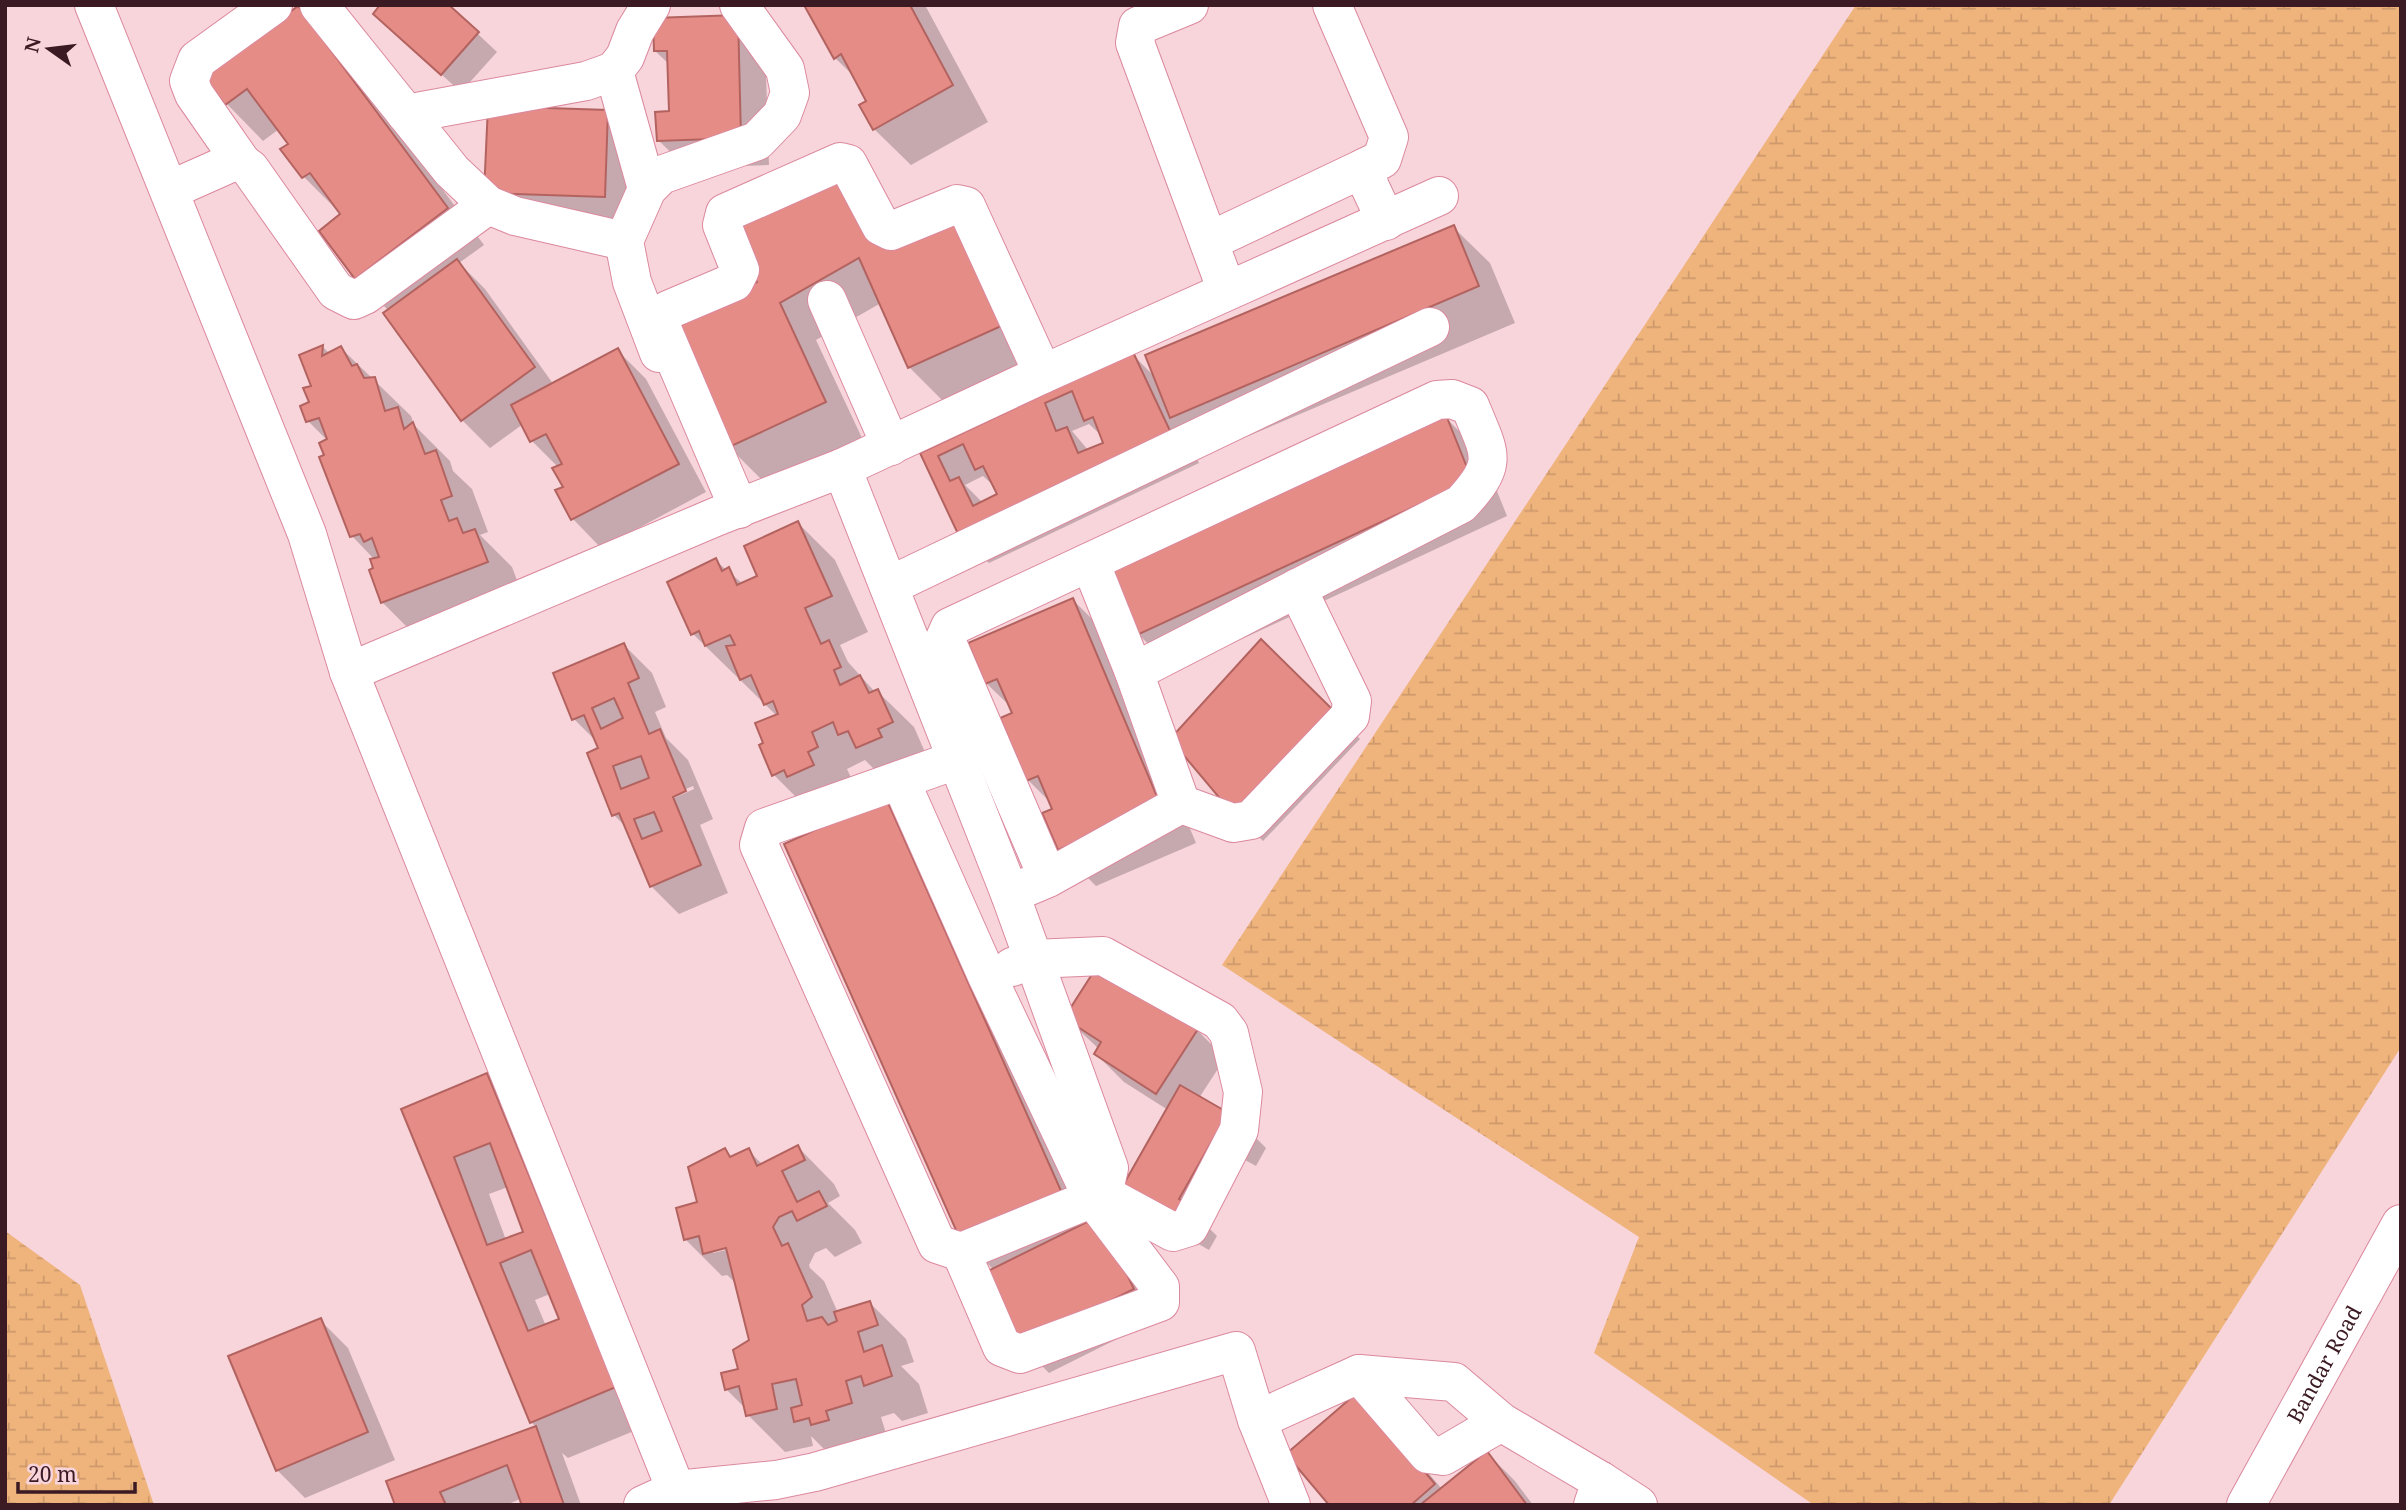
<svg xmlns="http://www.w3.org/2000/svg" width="2406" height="1510" font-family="'Noto Serif',serif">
  <defs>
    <pattern id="wetland-marsh" width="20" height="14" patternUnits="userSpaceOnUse" patternTransform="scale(1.75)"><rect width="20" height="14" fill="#efb37c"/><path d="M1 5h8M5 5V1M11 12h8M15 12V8" fill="none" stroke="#ce996b"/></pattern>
  </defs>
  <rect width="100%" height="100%" fill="#f8d4db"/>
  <g fill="url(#wetland-marsh)">
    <path d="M1856 5H2401V1047L2109 1505H1814L1594 1353 1639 1237 1222 965Z"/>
    <path d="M5 1231 80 1285 154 1505H5Z"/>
  </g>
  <g fill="#0003" fill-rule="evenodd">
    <path d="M447 5 497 52 461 92 394 32Z"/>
    <path d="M806 5H925L988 122 911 165 874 129 869 102 857 79 835 58Z"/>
    <path d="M737 17 765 45 769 165 687 168 658 140 671 113 669 64 655 51Z"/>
    <path d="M334 44 484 245 459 263 485 289 554 385 618 351 646 379 706 492 601 548 573 519 557 491 565 487 558 467 532 441 523 424 490 448 462 420 389 311 356 278 342 215 304 177 283 150 290 144 279 129 263 141 227 104 206 77Z"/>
    <path d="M608 112 636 140 633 224 486 192Z"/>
    <path d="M879 204 1043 360 946 404 909 367 881 303 816 340 862 438 765 483 729 447 760 283Z"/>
    <path d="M1453 227 1490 263 1515 323 1208 453 1182 428 1199 463 989 563 961 535 922 454 1132 354 1155 377ZM1089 424 1103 437 1105 444 1088 450 1072 431ZM983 476 996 488 999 495 983 503 965 485Z"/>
    <path d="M323 347 330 354 341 348 411 416 414 425 450 461 453 471 472 489 488 532 480 535 512 567 524 599 419 639 382 602 375 560 352 536 328 441 308 421 313 387 301 356Z"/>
    <path d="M1446 418 1482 454 1507 516 1175 670 1138 634Z"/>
    <path d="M798 523 835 560 868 632 840 645 848 662 875 692 877 691 914 727 928 759 876 771 865 760 847 769 854 784 810 811 774 775 765 744 777 716 693 634 669 582 716 561 743 584 760 577Z"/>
    <path d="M1073 600 1110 637 1196 843 1096 886 1059 849 1052 804 1028 780 1002 719 1014 713 1012 708 986 683Z"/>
    <path d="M1261 642 1360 739 1263 841 1235 813Z"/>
    <path d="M624 645 652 673 666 707 655 712 666 738 688 760 713 819 700 825 728 893 679 914 651 886 627 828 614 815 597 742 574 719ZM693 786 694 789 672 799V795Z"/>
    <path d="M886 800 923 837 1161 1317 1049 1373 1021 1345 994 1270 961 1238Z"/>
    <path d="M1066 1018 1197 1030 1225 1058 1199 1098 1238 1120 1266 1148 1256 1166 1245 1160 1207 1226 1217 1236 1209 1250 1151 1217 1168 1110 1124 1082 1096 1054 1099 1049Z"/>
    <path d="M487 1075 524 1112 651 1424 568 1458 562 1453 581 1505H522V1498L506 1505H396L536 1427 531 1422 404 1110ZM508 1187 525 1233 506 1240 489 1194ZM550 1294 561 1320 546 1326 535 1300Z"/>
    <path d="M798 1147 834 1184 840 1196 828 1203 855 1230 862 1243 835 1257 826 1248 815 1253 809 1265 810 1268 824 1281 838 1313 870 1303 906 1339 914 1362 901 1366 919 1384 928 1413 902 1421 894 1413 881 1417 888 1440 832 1457 811 1436 813 1446 785 1452 748 1415 746 1409 726 1389 740 1370 751 1340 738 1285 727 1275 722 1276 685 1239 699 1204 725 1151 732 1158 748 1150 763 1165ZM734 1244 735 1248 713 1253V1250Z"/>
    <path d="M320 1320 348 1348 395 1460 305 1498 277 1470Z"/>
    <path d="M1385 1423 1442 1489 1487 1453 1515 1481 1533 1505H1331Z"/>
  </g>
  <g fill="#e58c87" stroke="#b3635f" stroke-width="2" fill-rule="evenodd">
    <path d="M380 5H449L479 32 441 75 373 14Z"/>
    <path d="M804 5H910L953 85 873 130 859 105 866 101 841 54 834 59Z"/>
    <path d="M298 6 448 208 355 279 319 231 340 214 310 173 302 178 280 149 288 144 247 89 225 105 204 77Z"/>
    <path d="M738 15 741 138 657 141 655 112 669 111 667 51H654L653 18Z"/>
    <path d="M488 106 608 110 605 197 484 193Z"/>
    <path d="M842 165 881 242 958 208 1008 323 908 368 859 258 780 303 826 402 727 448 670 323 757 282 729 218Z"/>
    <path d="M1454 225 1479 286 1170 418 1145 355Z"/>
    <path d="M457 259 535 367 461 421 383 313Z"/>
    <path d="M323 345 322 356 341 346 352 366 357 364 364 378 375 377 385 411 398 407 404 429 413 422 425 454 436 450 452 496 441 500 449 521 457 518 463 533 475 529 488 562 381 603 369 570 373 568 370 559 379 557 372 538 364 542 360 534 350 537 319 457 324 455 319 443 327 439 319 418 306 422 300 406 309 402 303 388 311 386 299 355Z"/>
    <path d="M618 348 679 464 571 520 555 490 563 487 552 468 562 464 546 434 530 442 511 405Z"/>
    <path d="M1133 352 1172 435 959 536 920 453ZM1072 391 1084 421 1093 417 1103 443 1078 453 1067 427 1056 431 1045 403ZM963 444 975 470 983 466 997 494 973 506 959 477 950 481 938 456Z"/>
    <path d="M1446 415 1472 480 1137 635 1108 568Z"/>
    <path d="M798 521 832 596 805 608 821 644 829 640 841 667 834 670 840 685 860 675 869 693 878 689 893 722 878 729 882 737 856 748 848 731 838 735 833 722 812 732 818 747 808 752 814 765 787 777 784 770 772 776 759 745 763 743 755 723 778 714 773 701 764 705 751 675 740 680 726 646 735 645 730 635 705 646 699 631 691 635 667 582 716 558 722 571 729 567 737 585 757 576 744 546Z"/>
    <path d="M1073 598 1161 806 1058 850 1042 813 1052 809 1038 776 1026 781 1000 718 1012 713 997 679 985 684 968 643Z"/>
    <path d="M1261 639 1333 710 1233 814 1170 739Z"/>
    <path d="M624 643 639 678 628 683 649 734 660 729 686 791 673 797 701 865 650 887 619 813 612 816 587 753 598 748 584 715 572 720 553 673ZM614 698 623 718 601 729 592 708ZM641 756 649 778 621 789 613 766ZM654 812 662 831 642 839 634 819Z"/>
    <path d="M886 798 1062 1193 960 1239 784 844Z"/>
    <path d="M1098 965 1198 1029 1156 1094 1094 1054 1101 1042 1064 1018Z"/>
    <path d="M487 1073 616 1387 530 1423 401 1109ZM490 1143 523 1232 487 1245 454 1157ZM531 1250 559 1319 528 1331 500 1263Z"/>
    <path d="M1180 1085 1239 1119 1216 1134 1179 1199 1190 1206 1180 1223 1121 1189Z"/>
    <path d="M798 1145 805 1160 782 1171 797 1202 819 1191 827 1206 797 1221 792 1211 779 1217 773 1227 782 1246 788 1243 812 1297 802 1305 807 1321 822 1317 828 1325 837 1321 834 1312 870 1301 878 1325 858 1332 864 1352 882 1345 892 1376 864 1386 861 1376 846 1381 852 1403 826 1411 829 1420 811 1425 809 1418 794 1422 791 1408 802 1405 796 1379 772 1384 777 1409 746 1416 739 1386 725 1390 721 1373 738 1369 733 1350 749 1340 726 1248 703 1254 699 1236 684 1240 676 1208 697 1202 688 1167 725 1148 730 1157 749 1148 757 1166Z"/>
    <path d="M1099 1216 1134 1289 1019 1346 984 1273Z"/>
    <path d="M321 1318 368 1432 276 1471 228 1356Z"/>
    <path d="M1358 1392 1435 1484 1411 1505H1329L1286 1454Z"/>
    <path d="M536 1426 564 1505H518L521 1503 507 1465 440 1492 446 1505H395L386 1481Z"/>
    <path d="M1487 1451 1527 1505H1420Z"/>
  </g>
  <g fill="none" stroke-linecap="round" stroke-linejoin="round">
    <defs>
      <g id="minor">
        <path d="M94 5 307 534 349 672 718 516 842 468 1043 374 1439 196"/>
        <path d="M319 5 452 171 488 205 515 216 624 241"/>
        <path d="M1189 5 1138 26 1135 43 1227 291"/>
        <path d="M1332 5 1389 137 1382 159 1364 168 1370 187 1386 221"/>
        <path d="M614 71 647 189"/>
        <path d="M406 114 586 81 614 71 625 57 635 31 651 5"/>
        <path d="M242 163 194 94 189 81 197 60 273 5"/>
        <path d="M170 190 233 162 242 163 250 169 336 291 354 300 365 295 488 205"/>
        <path d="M1210 241 1364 168"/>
        <path d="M827 300 891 446"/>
        <path d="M659 353 632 282 624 241 647 189 661 175 757 141 782 115 790 93 785 69 739 5"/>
        <path d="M842 468 1010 894 1109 1168 1103 1194 961 1252 937 1244 759 845 764 828 956 760"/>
        <path d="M739 509 660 324 668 310 734 282 740 270 722 225 725 213 840 162 848 164 881 226 891 231 957 204 966 206 1043 374"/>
        <path d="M1090 562 1134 672"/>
        <path d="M889 586 1430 327"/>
        <path d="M349 672 676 1490"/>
        <path d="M900 780 987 976 1092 1197 1160 1287V1302L1020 1354 1002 1347 961 1252"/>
        <path d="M1181 804 1233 823 1251 820 1350 716 1352 701 1297 588"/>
        <path d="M1010 894 1048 878 1181 804 1134 672 1461 504C1500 462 1490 455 1470 406L1452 399 1437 400 950 627 945 638 1048 878"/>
        <path d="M1012 967 1033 959 1103 956 1220 1021 1229 1033 1243 1092 1239 1130 1189 1227 1173 1232 1103 1194"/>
        <path d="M1359 1374 1428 1454 1443 1456 1501 1422"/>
        <path d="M1257 1420 1359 1374 1454 1382 1501 1422 1601 1481 1593 1505"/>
        <path d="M1601 1481 1638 1505"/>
        <path d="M643 1505 676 1490 776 1480 815 1472 1236 1351 1257 1420 1291 1505"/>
        <path id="s1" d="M2246 1505 2401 1224"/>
      </g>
    </defs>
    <use href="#minor" stroke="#db899e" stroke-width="40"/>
    <use href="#minor" stroke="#fff" stroke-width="38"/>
  </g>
  <g text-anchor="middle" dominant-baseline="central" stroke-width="5" stroke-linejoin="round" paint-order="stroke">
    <g font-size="21" fill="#3b1a23" stroke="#f8d4db">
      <text stroke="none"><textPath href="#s1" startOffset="161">Bandar Road</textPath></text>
    </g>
  </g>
  <rect width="2406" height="1510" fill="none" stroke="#3b1a23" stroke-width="14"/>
  <g transform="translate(49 49) rotate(284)" stroke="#f8d4db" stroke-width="5" paint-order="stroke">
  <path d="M0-5L12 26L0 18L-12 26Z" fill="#3b1a23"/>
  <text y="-10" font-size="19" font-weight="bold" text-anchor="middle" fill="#3b1a23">N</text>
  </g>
  <path d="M18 1482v10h117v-10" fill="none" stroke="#3b1a23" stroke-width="3.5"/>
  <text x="28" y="1482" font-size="21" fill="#3b1a23" stroke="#f8d4db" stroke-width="5" paint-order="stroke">20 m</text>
</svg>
